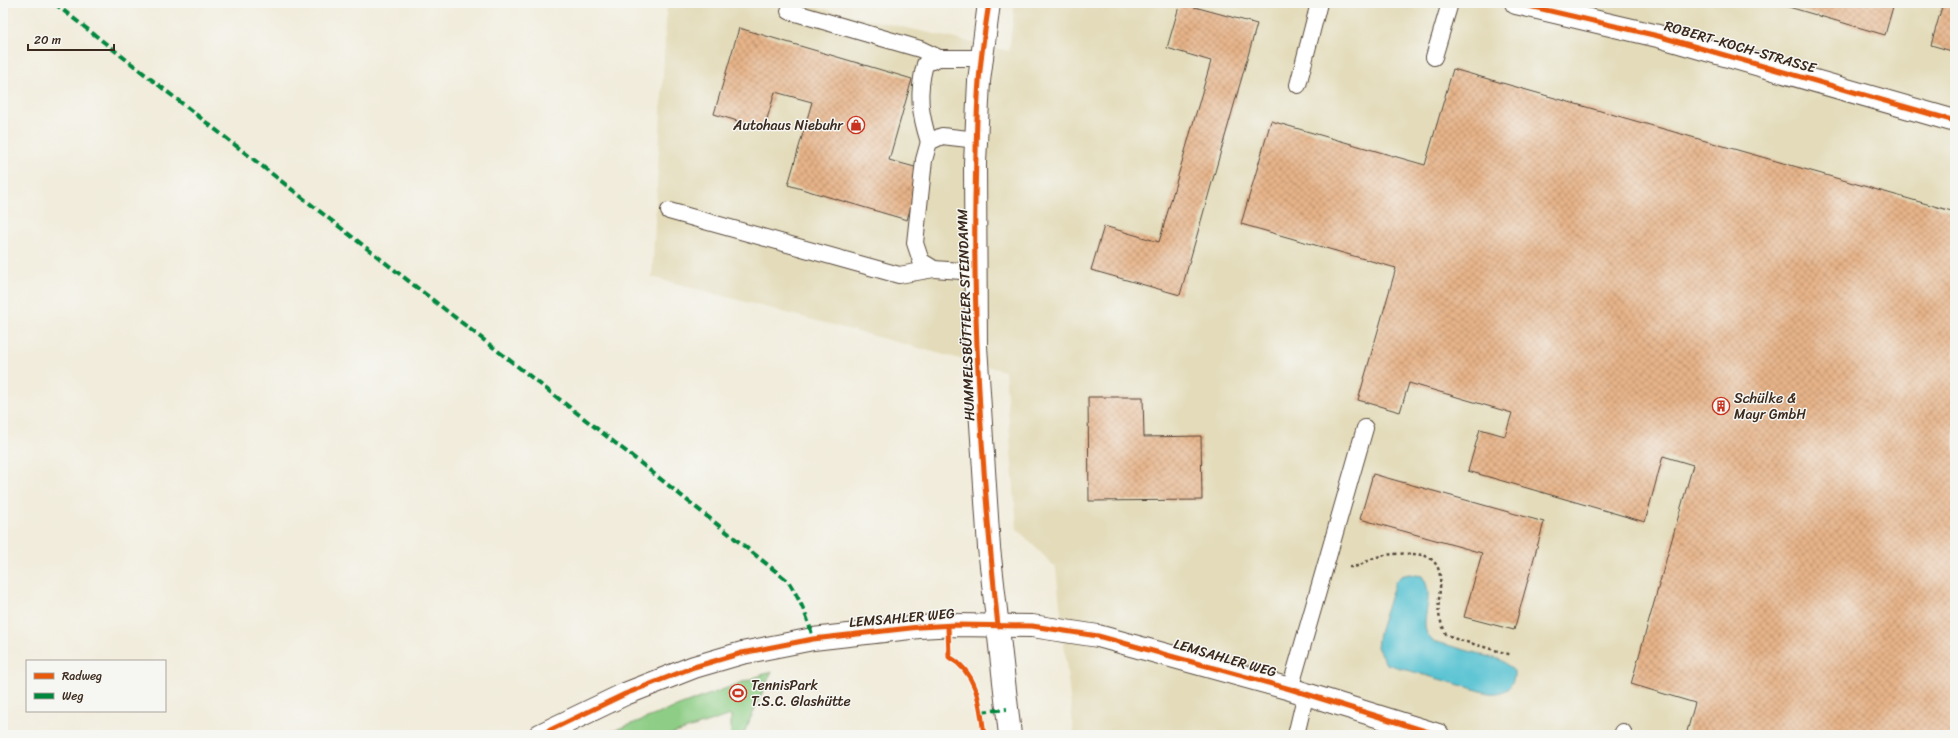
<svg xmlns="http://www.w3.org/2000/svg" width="1958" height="738" font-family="Sriracha,sans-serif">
  <defs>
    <pattern id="building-cross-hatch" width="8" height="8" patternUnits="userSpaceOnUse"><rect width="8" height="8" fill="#e7b489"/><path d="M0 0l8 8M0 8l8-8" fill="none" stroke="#bc936f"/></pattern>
  </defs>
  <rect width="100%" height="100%" fill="#f6f6f2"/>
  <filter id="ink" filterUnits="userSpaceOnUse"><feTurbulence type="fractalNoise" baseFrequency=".025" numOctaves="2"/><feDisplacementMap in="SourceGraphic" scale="8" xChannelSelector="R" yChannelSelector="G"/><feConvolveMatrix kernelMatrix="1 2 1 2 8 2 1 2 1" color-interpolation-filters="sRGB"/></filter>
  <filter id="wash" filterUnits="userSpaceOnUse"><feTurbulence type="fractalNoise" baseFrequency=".012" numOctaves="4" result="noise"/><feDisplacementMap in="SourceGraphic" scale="16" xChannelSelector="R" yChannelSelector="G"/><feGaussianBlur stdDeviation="0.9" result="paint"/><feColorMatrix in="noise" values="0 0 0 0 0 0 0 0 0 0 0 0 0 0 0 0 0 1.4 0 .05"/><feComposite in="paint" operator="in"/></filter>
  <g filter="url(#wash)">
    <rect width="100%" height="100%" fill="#f1ecdb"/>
    <path fill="#e3dbba" d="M667 3H796L1009 51 1015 3H1955V735H1074L1056 568 1017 529 1005 371 652 277Z"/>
    <path fill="#8dcd85" stroke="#647c52" d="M772 671 743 735H731V715L669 735H602Z"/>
    <path fill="#57c2d2" stroke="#497678" d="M1409 574 1422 576C1439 600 1413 625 1433 641L1501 660 1514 671C1515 687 1504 695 1488 693L1386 664 1377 647 1379 633 1395 582 1401 576Z"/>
    <g id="blocks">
      <g fill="url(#building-cross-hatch)">
        <path d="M1180 3 1257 24 1180 295 1091 270 1104 226 1159 242 1211 61 1167 48Z"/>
        <path d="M1775 3H1894L1885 35Z"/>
        <path d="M1943 3H1955V52L1931 45Z"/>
        <path d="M739 28 912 79 889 160 922 169 907 220 788 185 812 102 775 92 764 129 714 114Z"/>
        <path d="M1453 69 1955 212V735H1686L1695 703 1631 684 1693 465 1663 456 1645 522 1468 471 1480 429 1505 436 1512 413 1409 383 1400 412 1358 400 1396 268 1241 224 1271 121 1425 165Z"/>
        <path d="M1088 397H1143L1144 437 1201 436 1202 500 1089 501Z"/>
        <path d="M1373 474 1544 522 1514 630 1464 617 1482 553 1360 519Z"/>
      </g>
    </g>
  </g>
  <g filter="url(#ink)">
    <use href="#blocks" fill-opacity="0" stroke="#56473a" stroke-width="1"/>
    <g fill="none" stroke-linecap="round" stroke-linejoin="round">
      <defs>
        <g id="service">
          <path d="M789 11 920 49 939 58"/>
          <path d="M1434 57 1450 3"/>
          <path d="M1298 85 1319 3"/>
          <path d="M929 142C920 114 917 94 925 64L939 58H982"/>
          <path d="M669 211 899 275 934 269"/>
          <path d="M975 272 934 269 921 261 915 243 924 160 929 142 942 136 977 140"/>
          <path d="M1290 689 1365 428"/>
          <path d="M1296 735 1306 693"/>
          <path d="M1622 735 1623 732"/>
        </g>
        <g id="minor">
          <path d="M1516 3 1658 36 1955 121"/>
          <path d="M540 735 625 694 694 667 742 653 813 639 919 627 955 625 1032 626 1098 636 1290 689 1438 735"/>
        </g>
        <path id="tertiary" d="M989 3 979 81 975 163 976 346 989 548 1010 735"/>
      </defs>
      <use href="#service" stroke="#56473a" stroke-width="18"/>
      <use href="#minor" stroke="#56473a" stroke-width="24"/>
      <use href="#tertiary" stroke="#56473a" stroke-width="24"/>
      <path stroke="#56473a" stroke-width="2.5" stroke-dasharray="3 3" stroke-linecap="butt" d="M1349 567C1359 568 1367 560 1377 557 1386 553 1419 552 1428 557 1449 569 1436 596 1439 614 1440 621 1443 627 1446 634L1456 639 1512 655"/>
      <use href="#service" stroke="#fff" stroke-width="16"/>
      <use href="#minor" stroke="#fff" stroke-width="22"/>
      <use href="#tertiary" stroke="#fff" stroke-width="22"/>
      <g stroke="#00873e" stroke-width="4" stroke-dasharray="8 4" stroke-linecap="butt">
        <path d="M54 3 628 453 788 581C800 600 808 617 813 639"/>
        <path d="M981 712 1007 709"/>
      </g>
      <defs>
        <g id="cycleway">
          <path d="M989 3C985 29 981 55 979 81 976 120 976 161 975 200 973 342 983 485 998 626"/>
          <path d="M1516 3 1658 36 1955 121"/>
          <path d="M948 626 949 657C978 673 980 704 984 735"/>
          <path d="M540 735 625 694 694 667 742 653 813 639 919 627 955 625 1032 626 1098 636 1290 689 1438 735"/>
        </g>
      </defs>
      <use href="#cycleway" stroke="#f6f6f2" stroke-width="8"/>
      <use href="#cycleway" stroke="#e8590c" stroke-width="5"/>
    </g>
  </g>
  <defs>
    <symbol id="shop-ring" viewBox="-11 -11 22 22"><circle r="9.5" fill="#f6f6f2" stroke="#c8321e" stroke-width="1.5"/><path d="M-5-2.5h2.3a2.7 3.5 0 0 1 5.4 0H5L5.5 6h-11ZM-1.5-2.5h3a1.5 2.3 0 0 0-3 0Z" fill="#c8321e"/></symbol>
    <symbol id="building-ring" viewBox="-11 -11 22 22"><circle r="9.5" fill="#f6f6f2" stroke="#c8321e" stroke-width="1.5"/><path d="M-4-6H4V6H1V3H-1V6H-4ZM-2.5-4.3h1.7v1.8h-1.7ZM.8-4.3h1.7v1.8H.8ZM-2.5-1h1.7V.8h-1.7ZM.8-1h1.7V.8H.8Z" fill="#c8321e"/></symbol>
    <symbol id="stadium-ring" viewBox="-11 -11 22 22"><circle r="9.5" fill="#f6f6f2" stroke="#c8321e" stroke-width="1.5"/><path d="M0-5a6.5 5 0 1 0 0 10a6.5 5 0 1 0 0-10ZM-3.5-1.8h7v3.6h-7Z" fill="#c8321e"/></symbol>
  </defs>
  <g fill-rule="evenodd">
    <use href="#shop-ring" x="846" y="115" width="20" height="20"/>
    <use href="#building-ring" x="1711" y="396" width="20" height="20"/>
    <use href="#stadium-ring" x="728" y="683" width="20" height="20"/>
  </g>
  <g text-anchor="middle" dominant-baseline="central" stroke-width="3" stroke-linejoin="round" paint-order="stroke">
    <g font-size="14" fill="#3b2a1e" stroke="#f6f6f2">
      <text transform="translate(1740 47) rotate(16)">ROBERT-KOCH-STRASSE</text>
      <text transform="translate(966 315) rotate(-92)">HUMMELSBÜTTELER STEINDAMM</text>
      <text transform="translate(902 618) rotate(-5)">LEMSAHLER WEG</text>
      <text transform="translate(1225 658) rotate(16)">LEMSAHLER WEG</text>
    </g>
    <g font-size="14" fill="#3b2a1e" stroke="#f6f6f2" text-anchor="start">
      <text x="843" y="125" text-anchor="end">Autohaus Niebuhr</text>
      <text x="1734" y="398">Schülke &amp;<tspan x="1734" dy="16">Mayr GmbH</tspan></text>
      <text x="751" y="685">TennisPark<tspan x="751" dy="16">T.S.C. Glashütte</tspan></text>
    </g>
  </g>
  <rect width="1958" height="738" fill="none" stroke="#f6f6f2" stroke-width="16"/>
  <rect x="26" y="660" width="140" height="52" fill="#f6f6f2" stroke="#aba49d"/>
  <rect x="34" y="673" width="20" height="6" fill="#e8590c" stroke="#aba49d"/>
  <text x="62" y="680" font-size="12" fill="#3b2a1e">Radweg</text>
  <rect x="34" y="693" width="20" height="6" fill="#00873e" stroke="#aba49d"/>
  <text x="62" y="700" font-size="12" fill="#3b2a1e">Weg</text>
  <path d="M28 44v6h86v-6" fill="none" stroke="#3b2a1e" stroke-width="2"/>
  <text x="34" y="44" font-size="12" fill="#3b2a1e" stroke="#f6f6f2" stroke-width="3" paint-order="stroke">20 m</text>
</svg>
